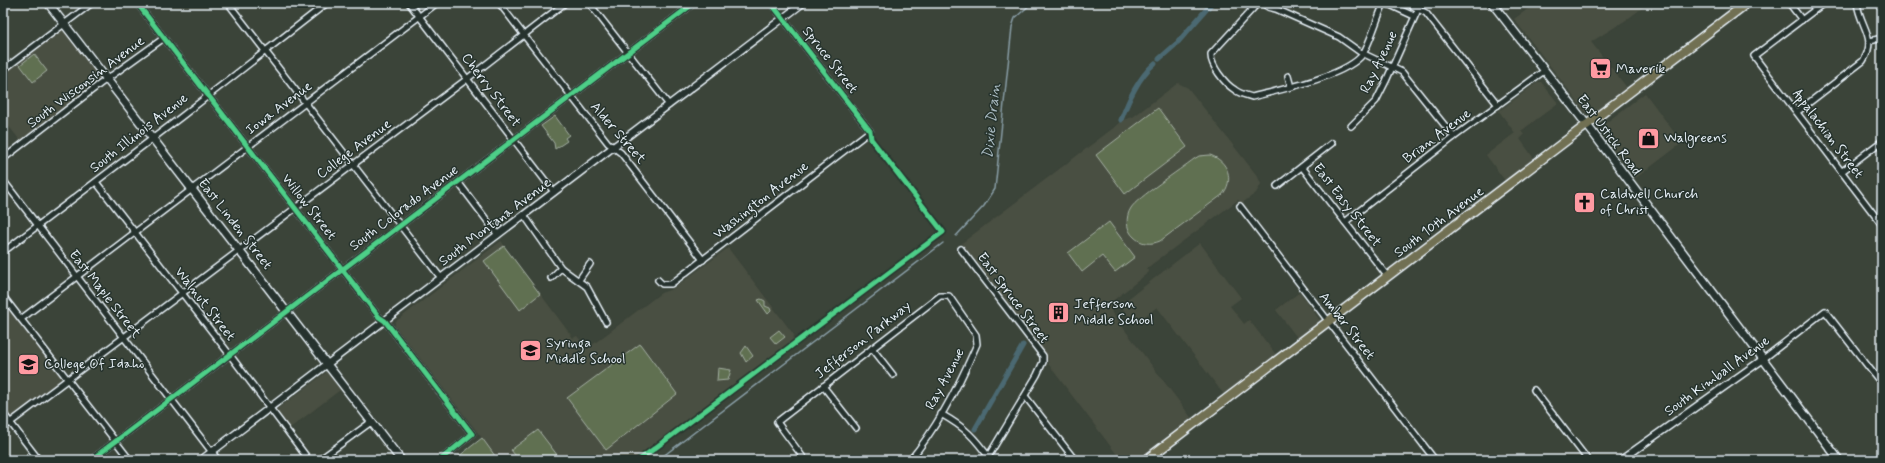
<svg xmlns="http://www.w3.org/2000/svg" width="1885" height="463" font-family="Mynerve,sans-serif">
  <rect width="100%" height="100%" fill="#3b4439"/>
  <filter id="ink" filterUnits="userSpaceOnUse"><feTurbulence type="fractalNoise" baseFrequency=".025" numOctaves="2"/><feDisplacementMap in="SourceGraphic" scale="8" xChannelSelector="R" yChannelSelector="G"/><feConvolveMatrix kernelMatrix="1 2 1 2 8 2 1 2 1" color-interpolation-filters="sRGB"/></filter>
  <g filter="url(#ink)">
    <g fill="#4a4f42">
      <path d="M1536 3H1649L1626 20 1591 42 1628 89 1594 115 1589 112 1586 113 1514 19Z"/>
      <path d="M65 24 107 79 23 144 3 119V70Z"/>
      <path d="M1538 82H1541L1558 103 1521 131 1524 135 1520 139 1535 160 1506 182 1486 155 1515 133 1499 111Z"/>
      <path d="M1178 83 1188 88 1258 177 1261 184 1256 193 1242 203 1238 200 1147 268 1149 272 1110 303 1112 313 1193 420 1140 460H1121L1049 365 1047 357 962 243 1124 120 1133 117Z"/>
      <path d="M1645 93 1682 143 1636 178 1602 134 1604 131 1603 125Z"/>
      <path d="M501 241 573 338 577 336 587 349 661 293 673 289 728 248 794 335 792 343 715 403 713 401 635 460H454L482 438 395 326V322Z"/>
      <path d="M1200 243 1241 298 1230 306 1244 324 1249 320 1277 356 1225 396 1157 307 1135 324 1120 305Z"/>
      <path d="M1300 292 1321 322 1299 340 1276 310Z"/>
      <path d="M3 296 68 380 3 428Z"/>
      <path d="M327 372 340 390 290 428 276 410Z"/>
    </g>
    <g fill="#617051" stroke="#a4b0a4">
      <path d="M34 54 47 71 33 82 20 65Z"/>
      <path d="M1158 108 1187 147 1125 194 1096 155Z"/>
      <path d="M555 116 569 135 565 138 567 141 555 149 554 143 541 126Z"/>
      <path d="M1210 155C1228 161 1235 180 1222 195L1160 241C1151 245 1141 244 1134 237 1126 230 1125 217 1131 208 1137 198 1181 169 1194 159L1199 156Z"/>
      <path d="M1109 222 1135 257 1115 272 1102 256 1082 272 1068 253Z"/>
      <path d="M504 246 540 294 520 310 484 261Z"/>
      <path d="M761 299 765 301V306L770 308 771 311 768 314 758 300Z"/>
      <path d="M779 330 785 337 776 344 770 337Z"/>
      <path d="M640 344 677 394 606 450 567 398Z"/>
      <path d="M746 346 753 356 746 362 741 353Z"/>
      <path d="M718 368 731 370 728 380 717 381Z"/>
      <path d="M538 430 561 460H519L511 450Z"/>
      <path d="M482 438 498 460H454Z"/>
    </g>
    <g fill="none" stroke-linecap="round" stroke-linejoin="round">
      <g stroke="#8a9fa8" stroke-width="1.5">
        <path d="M956 236 984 206 995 189 1012 27 1015 18 1032 3"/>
        <path d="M658 460 943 243"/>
      </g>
      <g stroke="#4c6972" stroke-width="5">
        <path d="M1178 42 1212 3"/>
        <path d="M1159 59 1175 45"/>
        <path d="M1121 120C1129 99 1138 78 1155 63"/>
        <path d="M975 429 1023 345"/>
      </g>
      <defs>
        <g id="minor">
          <path d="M137 3 379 317 385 321 472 434 440 460"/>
          <path d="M228 3 441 278"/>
          <path d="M409 3 554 192"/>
          <path d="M499 3 608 143 621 153 703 260"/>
          <path d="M589 3 669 105"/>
          <path d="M680 3 685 10"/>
          <path d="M1258 3 1211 54C1210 65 1225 84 1235 90 1240 94 1246 95 1252 97 1279 90 1347 76 1363 54 1370 43 1378 16 1384 3"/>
          <path d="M1262 3 1268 7 1276 9 1339 37 1360 52 1402 72 1454 137"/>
          <path d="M1386 3 1414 16"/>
          <path d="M1407 3 1426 13 1498 105"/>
          <path d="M1789 3 1802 20"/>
          <path d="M1824 3 1754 56 1882 225"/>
          <path d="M1870 41 1882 38"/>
          <path d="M3 61 7 67"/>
          <path d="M3 70 92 3"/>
          <path d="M1288 76 1291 87"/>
          <path d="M1797 112 1863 61C1878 38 1860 27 1857 3"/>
          <path d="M1351 126 1376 101 1386 81 1421 3"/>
          <path d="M3 159 100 84 164 38"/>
          <path d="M1302 167 1388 277"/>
          <path d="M1841 172 1882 141"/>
          <path d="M3 180 218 460"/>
          <path d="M96 182 230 355 309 460"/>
          <path d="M458 182 498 235"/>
          <path d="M1277 186 1332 143"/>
          <path d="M1240 206 1435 460"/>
          <path d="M524 215 561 268 587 287 606 322"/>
          <path d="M1345 222 1454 137 1544 71"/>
          <path d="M961 249 1043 356V362L1037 375 988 457"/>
          <path d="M3 252 181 117 327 3"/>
          <path d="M551 278 561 268"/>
          <path d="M579 280 590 264"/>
          <path d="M658 280 662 284H671L870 131 771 3"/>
          <path d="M3 296 130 460"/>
          <path d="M21 319 437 3"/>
          <path d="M872 348 893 375"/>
          <path d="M1762 360 1825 311 1877 378 1882 379"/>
          <path d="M823 386 856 428"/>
          <path d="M1534 390 1588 460"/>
          <path d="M1025 396 1075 460"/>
          <path d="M3 413 39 460"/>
          <path d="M941 414C966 428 974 437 991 460"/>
          <path d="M3 428 467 79 565 3"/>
          <path d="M91 460 694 3"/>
          <path d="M319 460 371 422"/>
          <path d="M805 460 777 422 940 296H949L976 335 977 344C960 383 937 428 910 460"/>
        </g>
        <g id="tertiary">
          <path d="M201 460 803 3"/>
          <path d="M1621 460 1762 360"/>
        </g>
        <g id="secondary">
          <path d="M48 3 401 460"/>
          <path d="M1492 3 1587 125 1839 460"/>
        </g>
        <path id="primary" d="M1146 460 1747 3"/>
      </defs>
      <use href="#minor" stroke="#e8f1f8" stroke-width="8"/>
      <use href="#tertiary" stroke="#e8f1f8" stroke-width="9"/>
      <use href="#secondary" stroke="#e8f1f8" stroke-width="10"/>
      <use href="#primary" stroke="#e8f1f8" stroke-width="11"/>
      <use href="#minor" stroke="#26332d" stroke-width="5"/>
      <use href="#tertiary" stroke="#26332d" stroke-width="6"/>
      <use href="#secondary" stroke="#26332d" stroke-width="7"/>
      <use href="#primary" stroke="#716f52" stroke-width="8"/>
      <defs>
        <g id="cycleway">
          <path d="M137 3 379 317 385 321 472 434 440 460"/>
          <path d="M91 460 694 3"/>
          <path d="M639 460 943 232 871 139 870 131 771 3"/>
        </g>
      </defs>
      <use href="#cycleway" stroke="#26332d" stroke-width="8"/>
      <use href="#cycleway" stroke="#4dcf88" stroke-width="5"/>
    </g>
  </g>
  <defs>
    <symbol id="supermarket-square" viewBox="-11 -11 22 22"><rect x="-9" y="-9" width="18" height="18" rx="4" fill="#ff9aa2" stroke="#26332d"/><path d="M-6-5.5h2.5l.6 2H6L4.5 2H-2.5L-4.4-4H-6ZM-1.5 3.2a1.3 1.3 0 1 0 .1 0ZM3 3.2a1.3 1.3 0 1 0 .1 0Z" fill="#111"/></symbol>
    <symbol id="shop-square" viewBox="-11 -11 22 22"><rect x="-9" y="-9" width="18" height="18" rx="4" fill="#ff9aa2" stroke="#26332d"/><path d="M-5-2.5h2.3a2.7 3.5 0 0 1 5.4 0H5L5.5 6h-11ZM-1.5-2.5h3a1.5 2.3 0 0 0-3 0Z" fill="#111"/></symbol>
    <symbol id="church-square" viewBox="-11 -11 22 22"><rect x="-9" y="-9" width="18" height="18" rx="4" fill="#ff9aa2" stroke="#26332d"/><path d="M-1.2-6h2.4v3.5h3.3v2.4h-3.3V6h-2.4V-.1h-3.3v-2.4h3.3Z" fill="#111"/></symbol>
    <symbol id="building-square" viewBox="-11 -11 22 22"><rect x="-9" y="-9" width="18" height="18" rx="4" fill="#ff9aa2" stroke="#26332d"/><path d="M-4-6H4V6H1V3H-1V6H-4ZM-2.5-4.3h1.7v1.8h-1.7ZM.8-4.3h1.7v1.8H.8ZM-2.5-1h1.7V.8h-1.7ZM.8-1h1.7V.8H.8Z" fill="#111"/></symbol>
    <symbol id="school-square" viewBox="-11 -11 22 22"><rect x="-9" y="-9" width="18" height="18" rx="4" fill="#ff9aa2" stroke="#26332d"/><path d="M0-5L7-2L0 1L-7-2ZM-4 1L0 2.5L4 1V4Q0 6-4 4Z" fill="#111"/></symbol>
    <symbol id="university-square" viewBox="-11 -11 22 22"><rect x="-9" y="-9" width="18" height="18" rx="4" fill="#ff9aa2" stroke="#26332d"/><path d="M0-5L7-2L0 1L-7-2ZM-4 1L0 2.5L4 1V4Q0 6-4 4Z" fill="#111"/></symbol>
  </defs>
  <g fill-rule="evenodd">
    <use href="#supermarket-square" x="1588" y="56" width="25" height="25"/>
    <use href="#shop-square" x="1636" y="126" width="25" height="25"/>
    <use href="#church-square" x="1572" y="190" width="25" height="25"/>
    <use href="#building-square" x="1046" y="300" width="25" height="25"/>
    <use href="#school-square" x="518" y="338" width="25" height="25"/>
    <use href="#university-square" x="16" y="352" width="25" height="25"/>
  </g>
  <g text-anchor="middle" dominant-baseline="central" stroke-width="3" stroke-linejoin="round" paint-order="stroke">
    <g font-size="14" fill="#e8f1f8" stroke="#26332d">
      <text transform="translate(830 60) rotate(52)">Spruce Street</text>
      <text transform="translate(1379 62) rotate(-64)">Ray Avenue</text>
      <text transform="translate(86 82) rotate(-37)">South Wisconsin Avenue</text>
      <text transform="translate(491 90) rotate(53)">Cherry Street</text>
      <text transform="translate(279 108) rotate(-37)">Iowa Avenue</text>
      <text transform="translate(139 133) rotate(-38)">South Illinois Avenue</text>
      <text transform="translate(618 133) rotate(49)">Alder Street</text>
      <text transform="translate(1828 134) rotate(53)">Appalachian Street</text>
      <text transform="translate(1609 135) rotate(53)">East Ustick Road</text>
      <text transform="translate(1437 136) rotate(-37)">Brian Avenue</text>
      <text transform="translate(354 149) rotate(-37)">College Avenue</text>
      <text transform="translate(761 200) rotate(-38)">Washington Avenue</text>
      <text transform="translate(1347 205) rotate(52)">East Easy Street</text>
      <text transform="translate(309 207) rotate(52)">Willow Street</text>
      <text transform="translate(404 208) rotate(-37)">South Colorado Avenue</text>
      <text transform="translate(495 222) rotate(-37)">South Montana Avenue</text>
      <text transform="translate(1439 222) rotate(-37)">South 10th Avenue</text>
      <text transform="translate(235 224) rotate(52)">East Linden Street</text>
      <text transform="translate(105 294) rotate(52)">East Maple Street</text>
      <text transform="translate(1013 298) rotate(53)">East Spruce Street</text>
      <text transform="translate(205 304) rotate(52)">Walnut Street</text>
      <text transform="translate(1347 326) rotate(52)">Amber Street</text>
      <text transform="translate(863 340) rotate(-38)">Jefferson Parkway</text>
      <text transform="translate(1717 376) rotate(-36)">South Kimball Avenue</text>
      <text transform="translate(945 379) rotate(-62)">Ray Avenue</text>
    </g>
    <g font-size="14" fill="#e8f1f8" stroke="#26332d" text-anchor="start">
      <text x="1616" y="69">Maverik</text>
      <text x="1664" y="138">Walgreens</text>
      <text x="1600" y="194">Caldwell Church<tspan x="1600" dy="16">of Christ</tspan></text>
      <text x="1074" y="304">Jefferson<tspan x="1074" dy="16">Middle School</tspan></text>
      <text x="546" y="343">Syringa<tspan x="546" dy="16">Middle School</tspan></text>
      <text x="44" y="364">College Of Idaho</text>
    </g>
    <g font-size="15" font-style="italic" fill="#aabbc2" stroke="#26332d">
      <text transform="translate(992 121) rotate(-84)">Dixie Drain</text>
    </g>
  </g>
  <rect width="1885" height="463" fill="none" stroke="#26332d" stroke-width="16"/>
  <rect x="8" y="8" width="1869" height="447" fill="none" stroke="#e8f1f8" stroke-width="1.5" filter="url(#ink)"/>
</svg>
